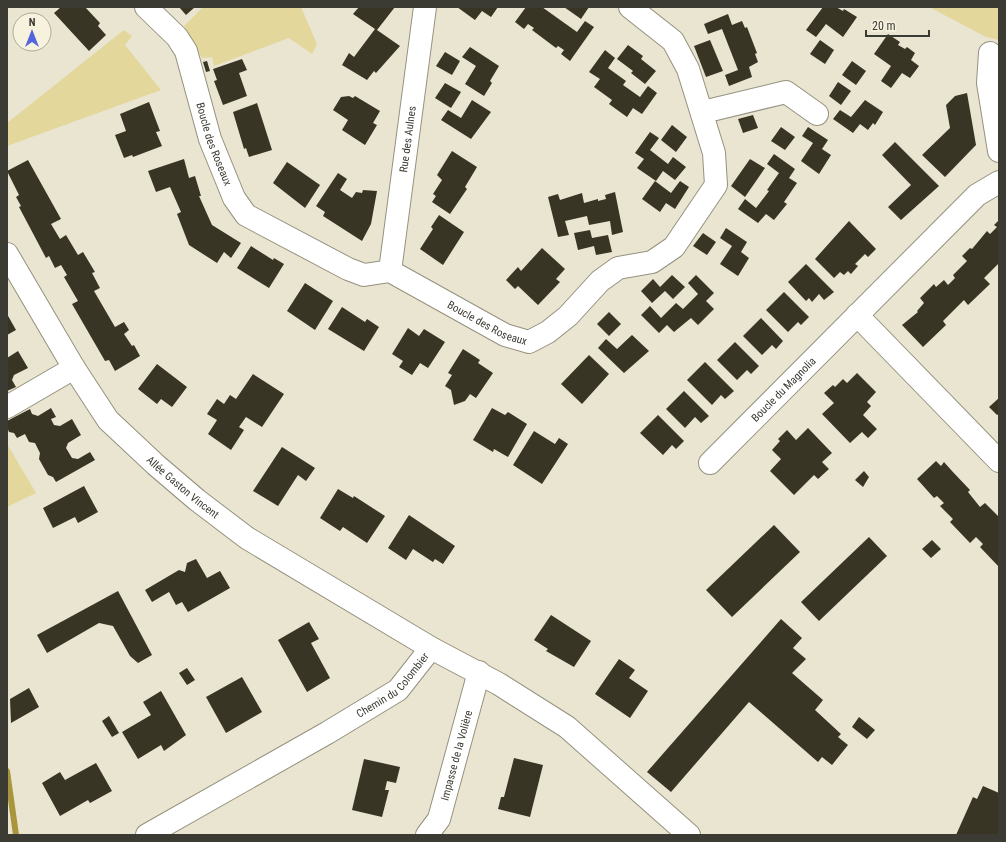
<svg xmlns="http://www.w3.org/2000/svg" width="1006" height="842" font-family="'Roboto Condensed',sans-serif">
  <rect width="100%" height="100%" fill="#e9e5d1"/>
  <g fill="#e3d79c">
    <path d="M203 7H301L317 44 312 54 289 38 214 66 212 57 202 58 184 26Z"/>
    <path d="M929 7H999V40L986 37Z"/>
    <path d="M124 30 132 36 125 45 161 90 7 146V123Z"/>
    <path d="M7 444 36 493 7 507Z"/>
  </g>
  <g fill="none" stroke-linecap="round" stroke-linejoin="round">
    <path stroke="#a9963c" stroke-width="6" d="M7 771 16 835"/>
  </g>
  <g fill="#383525">
    <path d="M61 7H85L100 23 98 26 106 35 89 51 54 13Z"/>
    <path d="M179 7H195L186 15Z"/>
    <path d="M359 7H395L377 30 400 46 376 73 374 71 367 80 342 65 349 53 354 57 375 29 353 14Z"/>
    <path d="M457 7H498L491 17 482 11 475 20Z"/>
    <path d="M526 7H542L577 32 585 21 594 27 570 61 561 54 564 50 558 46 556 48 532 30 534 28 528 24 524 29 515 22Z"/>
    <path d="M564 7H589L581 19Z"/>
    <path d="M823 7H836L843 11 844 9 857 17 843 37 826 24 816 37 806 30Z"/>
    <path d="M728 14 732 25 742 21 745 28 747 27 757 53 755 54 758 62 749 67 752 77 729 86 725 75 738 70 722 29 708 34 704 24Z"/>
    <path d="M888 34 900 42 898 45 905 49 907 47 915 53 911 60 919 66 910 78 902 73 891 88 881 81 891 66 874 54Z"/>
    <path d="M710 40 723 71 706 77 694 46Z"/>
    <path d="M820 40 834 50 825 64 810 54Z"/>
    <path d="M628 45 643 56 641 59 656 71 645 84 631 73 633 71 617 59Z"/>
    <path d="M470 47 499 66 490 81 492 83 484 96 465 84 476 66 462 57Z"/>
    <path d="M605 50 615 58 608 68 626 81 623 85 640 97 648 86 657 93 642 114 633 108 627 117 609 104 612 100 594 87 600 79 589 72Z"/>
    <path d="M445 52 460 61 452 75 436 66Z"/>
    <path d="M242 59 247 70 239 73 247 96 223 105 214 81 217 80 213 69Z"/>
    <path d="M207 61 210 71 206 72 203 62Z"/>
    <path d="M852 61 866 71 856 85 842 75Z"/>
    <path d="M838 82 851 91 841 105 829 96Z"/>
    <path d="M445 83 461 92 451 108 435 98Z"/>
    <path d="M967 93 976 145 945 177 922 155 950 128 946 105 955 96Z"/>
    <path d="M349 96 353 98 355 96 380 111 373 123 377 125 365 145 342 130 348 120 333 110 341 97Z"/>
    <path d="M472 100 491 112 471 139 441 120 448 110 461 118Z"/>
    <path d="M865 100 883 112 875 125 873 123 868 130 860 124 853 133 833 119 840 110 851 117Z"/>
    <path d="M149 102 160 131 156 132 162 146 133 157 132 155 124 158 115 135 126 131 120 114Z"/>
    <path d="M257 103 272 150 249 157 246 148 244 149 233 112Z"/>
    <path d="M753 115 758 128 743 133 738 119Z"/>
    <path d="M672 125 687 137 676 152 661 140Z"/>
    <path d="M781 127 795 137 785 150 771 141Z"/>
    <path d="M808 127 828 140 822 149 831 155 819 174 801 161 813 143 802 136Z"/>
    <path d="M650 132 659 138 650 150 668 164 673 157 686 167 675 180 663 171 656 181 637 168 644 159 635 153Z"/>
    <path d="M895 142 939 186 901 220 888 207 911 185 882 155Z"/>
    <path d="M452 151 477 167 465 187 467 189 450 214 432 202 436 196 433 194 442 180 437 175Z"/>
    <path d="M774 154 795 169 789 178 797 183 784 202 787 204 774 220 766 214 758 223 738 209 745 199 756 208 769 191 767 190 779 173 767 164Z"/>
    <path d="M184 159 189 178 195 176 201 196H199L212 225 241 243 231 258 224 252 217 263 189 245 177 214 181 212 170 187 156 192 148 171Z"/>
    <path d="M750 159 765 168 745 197 731 186Z"/>
    <path d="M28 160 61 219 51 224 60 239 66 235 78 255 83 252 95 272 92 273 100 288 94 291 115 327 124 322 129 330 124 334 132 346 134 345 140 356 115 371 109 360 105 361 72 304 78 301 64 277 67 275 61 265 55 268 49 256 46 258 19 207 21 206 16 197 19 195 7 171Z"/>
    <path d="M287 162 320 185 305 208 273 183Z"/>
    <path d="M338 173 347 179 340 190 352 198 356 192 362 193 363 190 377 191 371 224 362 241 323 216 325 212 316 206Z"/>
    <path d="M655 181 671 193 680 181 689 187 675 209 666 203 660 212 642 199Z"/>
    <path d="M615 192 623 232 612 235 610 221 589 225 587 216 565 221 569 235 558 237 548 197 558 194 560 200 582 193 584 203 598 199V201L606 199 605 195Z"/>
    <path d="M439 215 464 232 443 265 420 249 433 229 431 227Z"/>
    <path d="M999 220V263L984 278 990 284 968 305 964 300 943 321 946 325 923 347 902 325 918 312 917 311 924 303 920 298 934 284 936 287 944 280 948 285 955 278 953 275 967 261 962 256 970 248 972 249 987 231 990 234 997 227 994 225Z"/>
    <path d="M849 221 876 249 868 257 865 254 855 264 858 266 851 274 848 271 844 275 840 272 834 278 815 259Z"/>
    <path d="M726 228 747 242 741 252 749 258 738 276 720 264 732 246 720 238Z"/>
    <path d="M590 230 592 238 608 235 612 252 596 255 594 246 578 250 574 233Z"/>
    <path d="M703 233 716 242 707 255 693 246Z"/>
    <path d="M251 246 273 260 274 258 284 264 269 288 237 268Z"/>
    <path d="M542 248 565 269 556 279 560 282 538 305 518 286 515 289 506 280 518 267 521 271Z"/>
    <path d="M806 264 834 292 824 300 819 294 812 302 809 298 806 301 788 282Z"/>
    <path d="M672 275 685 287 673 299 665 291 652 303 641 291 653 279 660 287Z"/>
    <path d="M696 275 714 293 706 301 714 309 698 325 691 318 674 332 667 325 659 333 641 315 650 306 661 318 676 303 683 309 698 294 688 283Z"/>
    <path d="M305 283 333 301 315 330 287 311Z"/>
    <path d="M784 292 809 317 801 325 798 322 788 332 766 310Z"/>
    <path d="M342 307 365 322 367 319 379 327 364 351 328 329Z"/>
    <path d="M609 312 621 324 609 336 597 324Z"/>
    <path d="M7 314 16 330 7 335Z"/>
    <path d="M761 318 783 341 776 349 772 345 762 355 743 336Z"/>
    <path d="M408 328 419 336 424 329 445 342 428 368 420 363 412 375 399 367 403 361 392 354Z"/>
    <path d="M632 335 649 351 624 373 598 348 606 339 617 349Z"/>
    <path d="M735 342 759 366 751 374 747 370 737 380 717 360Z"/>
    <path d="M463 349 480 360 478 363 493 373 476 398 470 394 465 401 454 405 451 390 445 386 452 375 448 373Z"/>
    <path d="M18 351 28 368 14 375 12 380 16 387 7 391V358Z"/>
    <path d="M589 355 609 374 582 404 561 384Z"/>
    <path d="M705 362 734 391 725 399 721 395 712 405 687 380Z"/>
    <path d="M157 364 187 387 172 407 161 399 157 404 138 389Z"/>
    <path d="M857 373 876 392 867 402 871 406 863 415 877 429 868 438 862 432 850 443 822 414 834 403 824 393 833 385 835 387 843 379 847 383Z"/>
    <path d="M253 374 284 394 262 427 246 417 239 427 244 430 231 450 208 434 217 420 207 414 217 399 224 404 230 395 236 399Z"/>
    <path d="M684 391 709 416 701 423 695 417 685 428 666 409Z"/>
    <path d="M999 398V414L997 415 989 407Z"/>
    <path d="M51 408 56 417 51 419 54 425 60 426 72 419 81 435 68 443 66 448 72 458 78 459 90 452 95 460 56 482 53 477 48 475 39 459 40 453 35 443 29 442 25 434 17 438 14 433 9 432 7 427V421L30 409 32 414 38 416Z"/>
    <path d="M492 408 505 415 508 412 527 424 508 457 494 449 493 452 473 440Z"/>
    <path d="M658 415 684 441 676 449 672 445 663 455 640 433Z"/>
    <path d="M808 428 832 453 822 462 829 469 818 479 814 475 794 495 770 471 781 459 772 450 780 441 778 439 787 430 796 440Z"/>
    <path d="M534 431 555 444 559 438 568 444 542 484 513 465Z"/>
    <path d="M282 447 315 468 306 481 298 475 278 506 253 491Z"/>
    <path d="M936 461 941 466 944 462 952 471 970 490 968 492 980 507 985 503 998 516 999 567 980 547 983 544 976 537 970 543 950 522 953 519 940 506 944 503 937 496 934 498 917 479Z"/>
    <path d="M864 471 869 477 863 487 855 480Z"/>
    <path d="M84 486 98 512 78 523 75 517 53 528 43 508Z"/>
    <path d="M338 489 353 498 354 496 385 516 367 543 343 527 340 531 320 518Z"/>
    <path d="M409 515 455 546 443 564 435 559 433 562 413 549 406 560 388 548Z"/>
    <path d="M774 525 800 552 732 617 706 590Z"/>
    <path d="M869 537 887 556 819 621 801 602Z"/>
    <path d="M932 540 941 549 931 558 922 549Z"/>
    <path d="M196 559 207 578 220 571 230 588 188 612 182 602 176 605 169 592 152 602 145 590 179 570 185 572 187 563Z"/>
    <path d="M118 591 152 655 138 663 130 656 113 626 99 623 47 653 37 635Z"/>
    <path d="M551 615 591 641 574 667 546 651 548 649 534 640Z"/>
    <path d="M781 619 802 638 793 648 806 659 792 673 823 700 815 710 841 734 838 737 848 745 832 765 822 757 818 762 749 702 671 792 647 772Z"/>
    <path d="M309 622 319 639 311 643 330 678 307 692 278 640Z"/>
    <path d="M619 659 635 670 629 678 648 691 630 718 595 694Z"/>
    <path d="M187 668 195 680 187 685 179 673Z"/>
    <path d="M242 677 262 712 226 733 206 697Z"/>
    <path d="M29 688 39 707 11 723 10 699Z"/>
    <path d="M161 691 186 735 164 751 161 745 138 759 122 732 151 715 143 702Z"/>
    <path d="M109 716 119 733 112 737 102 721Z"/>
    <path d="M859 717 875 730 867 739 852 727Z"/>
    <path d="M514 758 543 765 530 817 498 809 501 797H504Z"/>
    <path d="M364 759 400 767 396 783 387 781 385 790H389L382 817 352 810Z"/>
    <path d="M96 763 112 791 90 803 88 800 60 816 42 783 60 772 65 780Z"/>
    <path d="M983 786 999 793V835H956L973 797 977 799Z"/>
  </g>
  <g fill="none" stroke-linecap="round" stroke-linejoin="round">
    <defs>
      <g id="minor">
        <path id="s1" d="M146 7 177 37 186 51 210 139 234 198 246 215 348 269 364 275 390 271 505 335 529 342 548 332 568 316 600 281 618 268 652 262 674 247 716 185 714 153 688 69 673 41 630 7"/>
        <path d="M990 53 988 83 999 151"/>
        <path d="M703 112 786 92 817 114"/>
        <path id="s2" d="M7 254 74 368 108 420 156 465 197 500 247 538 431 648 499 684 567 727 689 835"/>
        <path id="s3" d="M390 271 425 7"/>
        <path d="M857 315 999 461"/>
        <path d="M7 407 74 368"/>
        <path id="s4" d="M710 463 977 195 999 182"/>
        <path id="s5" d="M147 835 327 733 398 690 431 648"/>
        <path id="s6" d="M427 835 439 819 479 672"/>
      </g>
    </defs>
    <use href="#minor" stroke="#95917f" stroke-width="24"/>
    <use href="#minor" stroke="#fff" stroke-width="22"/>
  </g>
  <g text-anchor="middle" dominant-baseline="central" stroke-width="4" stroke-linejoin="round" paint-order="stroke">
    <g font-size="11" fill="#3c3b33" stroke="#f6f2de">
      <text stroke="none"><textPath href="#s3" startOffset="133">Rue des Aulnes</textPath></text>
      <text stroke="none"><textPath href="#s1" startOffset="157">Boucle des Roseaux</textPath></text>
      <text stroke="none"><textPath href="#s1" startOffset="505">Boucle des Roseaux</textPath></text>
      <text stroke="none"><textPath href="#s4" startOffset="104">Boucle du Magnolia</textPath></text>
      <text stroke="none"><textPath href="#s2" startOffset="295">Allée Gaston Vincent</textPath></text>
      <text stroke="none"><textPath href="#s5" startOffset="289">Chemin du Colombier</textPath></text>
      <text stroke="none"><textPath href="#s6" startOffset="86">Impasse de la Volière</textPath></text>
    </g>
  </g>
  <rect width="1006" height="842" fill="none" stroke="#3c3b33" stroke-width="16"/>
  <g transform="translate(32 32)"><circle r="19" fill="#f6f2de" stroke="#aca99a"/>
  <path d="M0-3L7 15L0 10L-7 15Z" fill="#5465db"/>
  <text y="-6" font-size="11" font-weight="bold" text-anchor="middle" fill="#3c3b33">N</text>
  </g>
  <path d="M866 30v6h63v-6" fill="none" stroke="#3c3b33" stroke-width="2"/>
  <text x="872" y="30" font-size="12" fill="#3c3b33" stroke="#f6f2de" stroke-width="3" paint-order="stroke">20 m</text>
</svg>
